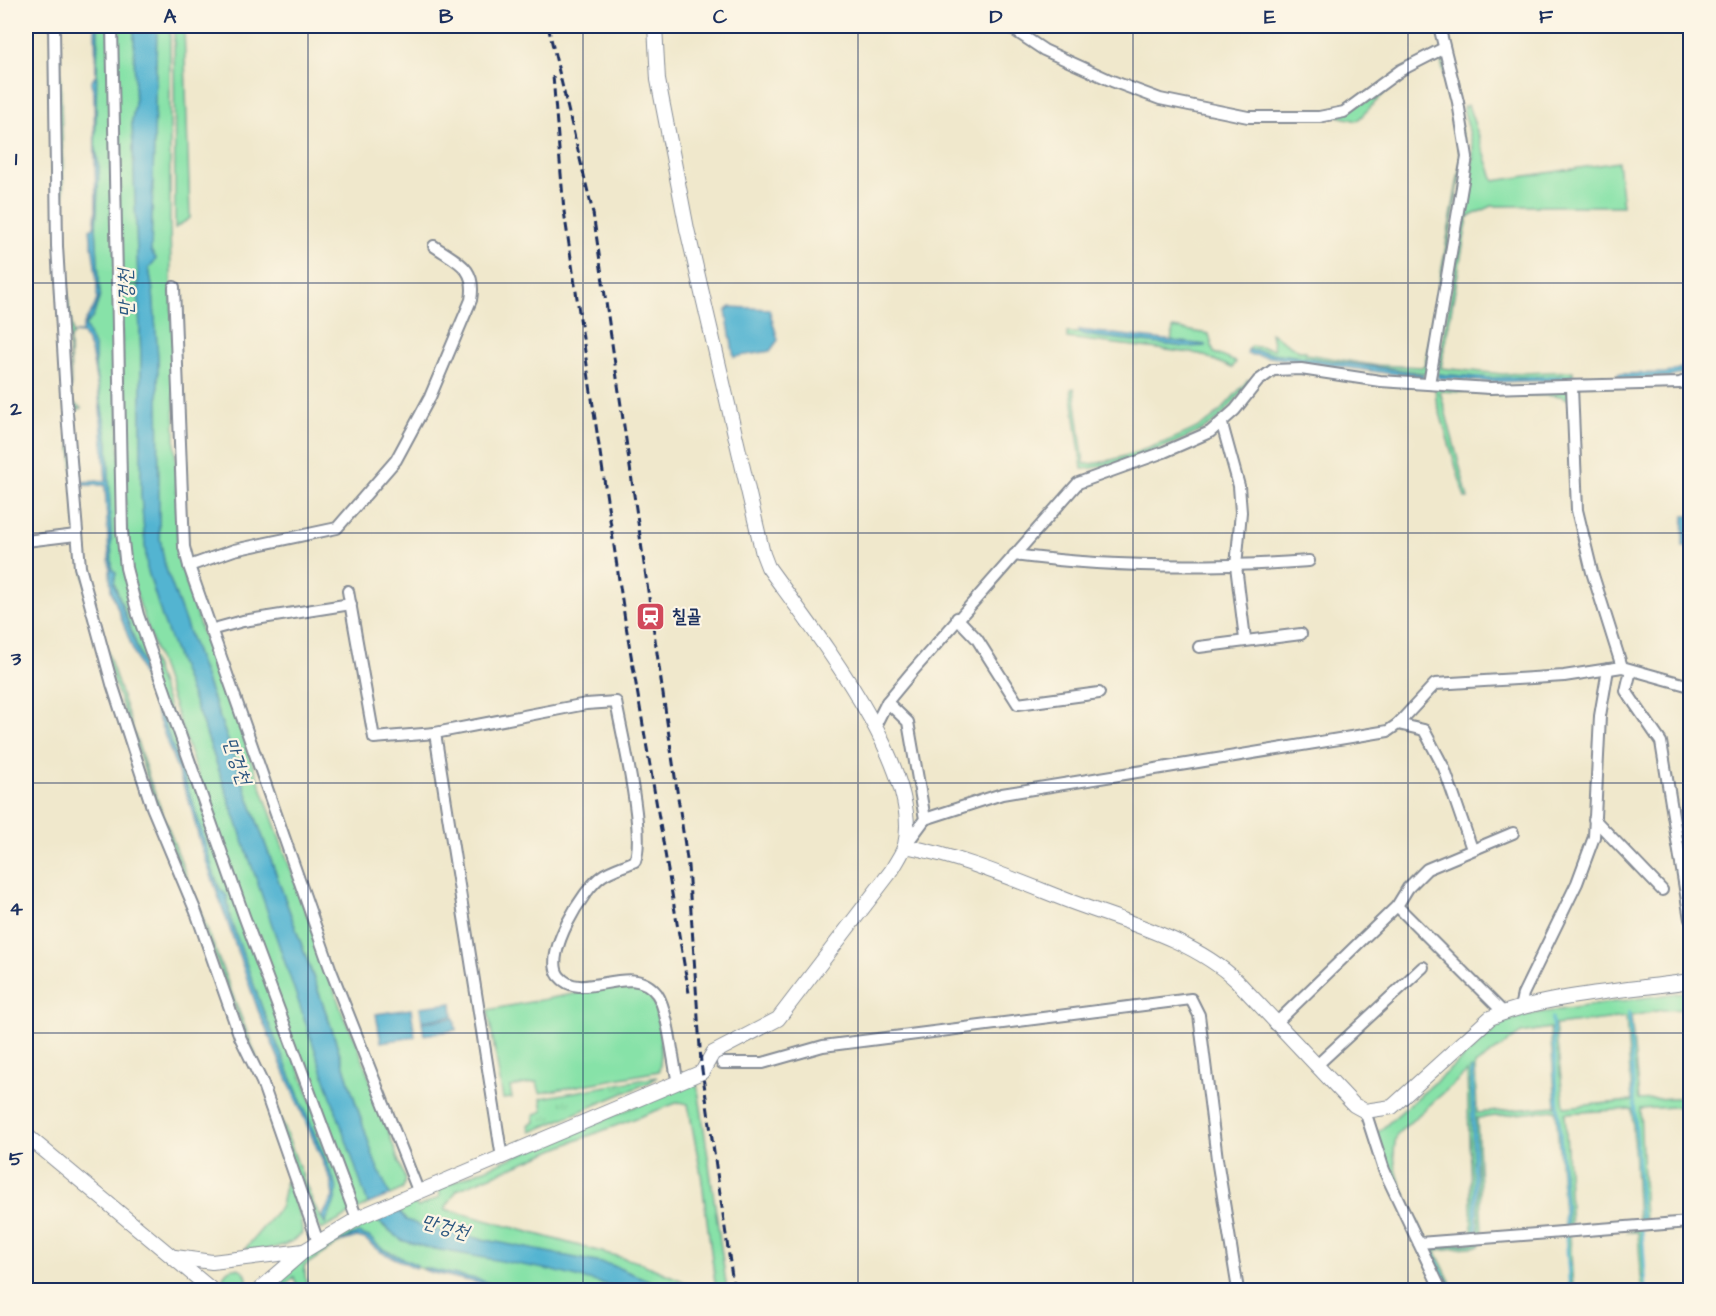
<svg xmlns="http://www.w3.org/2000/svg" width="1716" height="1316" font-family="'Architects Daughter','Poor Story',sans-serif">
  <defs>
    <pattern id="park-tufts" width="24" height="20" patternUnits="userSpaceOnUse" patternTransform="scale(1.5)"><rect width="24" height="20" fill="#87e2a8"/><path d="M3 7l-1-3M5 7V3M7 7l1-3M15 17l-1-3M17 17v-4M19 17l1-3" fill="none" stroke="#74c293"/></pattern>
  </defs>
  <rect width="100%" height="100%" fill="#fcf5e5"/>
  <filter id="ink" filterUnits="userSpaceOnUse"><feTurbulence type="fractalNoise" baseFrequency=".0167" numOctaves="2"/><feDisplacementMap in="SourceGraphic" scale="12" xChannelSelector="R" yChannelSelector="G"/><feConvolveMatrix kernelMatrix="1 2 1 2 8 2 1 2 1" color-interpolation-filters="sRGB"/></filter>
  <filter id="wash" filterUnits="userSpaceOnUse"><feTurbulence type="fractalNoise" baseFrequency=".008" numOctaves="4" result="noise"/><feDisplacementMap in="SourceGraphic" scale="24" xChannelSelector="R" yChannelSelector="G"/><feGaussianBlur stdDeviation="1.35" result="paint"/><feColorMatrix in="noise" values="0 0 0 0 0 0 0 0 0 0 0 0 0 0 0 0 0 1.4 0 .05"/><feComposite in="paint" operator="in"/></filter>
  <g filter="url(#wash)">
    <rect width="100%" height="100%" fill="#f0e8cc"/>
    <g fill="#87e2a8" stroke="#518883" stroke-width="1.5" fill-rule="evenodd">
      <path d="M56 26H59L66 284 73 335 70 338 71 398 72 402 81 408 72 414 80 532 94 611 150 781 313 1203 325 1224C328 1212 339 1199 336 1185L262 1008 230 918 227 896 220 889 214 874 194 806 113 579 116 573 112 569 108 443 95 370V349L85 325 93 317 100 296 96 227 99 168 95 145 98 26H111L121 531 125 568 137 616 242 916 353 1213 321 1230 300 1186 264 1083 163 824 106 660 88 595 76 520 71 445 69 341 63 278Z"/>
      <path d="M114 26H134L135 104 132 121 141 357V495L147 568 163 620 205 730 364 1190 368 1204 356 1211 257 950 127 567Z"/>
      <path d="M157 26H170V229L178 556 202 632 232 706 345 1020 356 1040 405 1179 403 1189 390 1195 375 1162 331 1026 165 566 159 533 158 358 153 292 149 268 156 259 151 251Z"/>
      <path d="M174 26H184L190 218 175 228Z"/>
      <path d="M1440 56 1443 58 1465 147 1426 373 1248 350 1251 346 1274 349 1271 333 1299 351H1306V354L1373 365 1422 367 1425 364 1461 161 1458 133 1441 61 1434 59 1393 84 1357 121 1338 116 1426 60Z"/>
      <path d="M1468 105 1494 181 1618 162 1623 206H1492L1468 217 1441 368 1502 374 1573 371V376L1490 378 1437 374 1472 173 1473 147 1463 107Z"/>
      <path d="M1173 328 1209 334 1214 353 1236 362 1232 368 1200 354 1067 338V333H1079L1186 347 1206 345 1171 343Z"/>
      <path d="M1248 380 1250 382C1238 396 1225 416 1209 426 1183 442 1112 468 1082 469L1071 389 1074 388 1084 464C1107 466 1196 433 1214 417 1226 406 1237 392 1248 380Z"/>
      <path d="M1435 386 1567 390 1570 400 1561 396 1440 391 1468 498H1465L1436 399Z"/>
      <path d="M625 984C633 985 641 986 647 992 660 1004 663 1053 659 1071L540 1093 537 1082 510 1087 512 1098 503 1099 488 1010Z"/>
      <path d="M1690 991V1009L1662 1010 1631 1016 1639 1100 1690 1097V1106L1640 1109 1645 1221 1642 1222 1629 1011 1641 1222H1638L1632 1109 1565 1113 1571 1228H1568L1552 1018 1565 1228 1556 1110 1477 1118 1482 1233 1479 1234 1473 1068 1470 1069 1475 1234H1472L1467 1072 1398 1133C1384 1164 1412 1210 1426 1238H1422L1376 1134 1503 1023 1525 1015ZM1626 1017 1632 1101 1564 1107 1555 1025ZM1550 1028 1556 1106 1477 1113 1475 1065 1521 1033Z"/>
      <path d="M694 1082 697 1084 701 1108 727 1290H716L701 1174 688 1104 679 1102 575 1141 457 1190 445 1209 638 1262 704 1290H672L611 1265 426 1228 406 1220 397 1208 413 1202 418 1207 440 1197 439 1188Z"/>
      <path d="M286 1180 301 1219 302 1233C290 1247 262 1252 245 1249L281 1206Z"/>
      <path d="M375 1218C403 1250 450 1251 489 1258 535 1267 585 1272 628 1290H505L480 1280 424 1268V1270L379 1247 369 1237 351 1235 304 1266 307 1290H298L294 1277 281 1290H268C300 1259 334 1236 375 1218Z"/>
      <path d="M1641 1228 1645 1290H1642L1638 1232H1626Z"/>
      <path d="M1567 1233 1570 1235 1573 1290H1570Z"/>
      <path d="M1480 1242 1479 1246 1435 1250 1454 1290H1450L1429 1248 1477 1243 1427 1247 1449 1290H1445L1428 1256 1425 1244Z"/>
      <circle cx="235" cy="1280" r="12"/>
    </g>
    <path fill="url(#park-tufts)" stroke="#518883" stroke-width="1.5" d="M657 1077 650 1082 531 1132 529 1125 535 1122 534 1115 543 1111 541 1098Z"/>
    <g fill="#52b4d1" stroke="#367298" stroke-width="1.5">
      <path d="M95 26H98L95 145 99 168 96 227 100 296 93 317 85 325 95 349V370L108 443 112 569 116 573 114 584 194 806 214 874 220 889 227 896 230 918 262 1008 336 1185C339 1198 329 1214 325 1224L322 1217 333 1197 331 1181 258 1010 201 846 191 807 111 590 105 485H76V482L106 481 99 395 91 350 83 334 73 333 82 332C83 318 96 311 97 297 98 275 92 250 90 229L94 227 96 210 94 93 91 83 96 74Z"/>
      <path d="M134 26H157L151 251 156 259 149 268 153 292 158 358 159 533 165 566 330 1024 375 1162 390 1195 368 1204 205 730 163 620 147 568 141 495V357L132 121 135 104Z"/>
      <path d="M730 307 769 309 778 340 770 351 734 357 726 311Z"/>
      <path d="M1079 330 1206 345V346L1186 347 1091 336 1079 333Z"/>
      <path d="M1248 350 1403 371 1424 375 1423 378 1247 354Z"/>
      <path d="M1690 365V371L1670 377 1618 379V374L1666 373Z"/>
      <path d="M1437 374 1490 378 1604 375V379L1490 382 1438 378Z"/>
      <path d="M1684 515 1690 516V548L1683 547Z"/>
      <path d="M452 1003 453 1016 422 1021 420 1007Z"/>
      <path d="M411 1009 415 1037 381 1042 376 1014Z"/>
      <path d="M454 1018 456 1030 424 1035 422 1022Z"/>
      <path d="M397 1208 406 1220 426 1228 611 1265 672 1290H628L550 1270 425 1247 401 1240 375 1218Z"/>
      <path d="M358 1233 369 1237 382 1249 417 1265 416 1268 379 1251 365 1239 357 1237 336 1243Z"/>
      <path d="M424 1268 480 1280 505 1290H494L482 1284 426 1271Z"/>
    </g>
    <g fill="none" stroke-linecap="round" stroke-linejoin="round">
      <g stroke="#52b4d1" stroke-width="3">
        <path d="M1629 1012 1641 1221"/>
        <path d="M1552 1018 1566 1226"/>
        <path d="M1472 1070 1476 1231"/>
        <path d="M1642 1230 1646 1290"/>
        <path d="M1566 1236 1570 1290"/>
        <path d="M1430 1247 1450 1290"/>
      </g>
    </g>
  </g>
  <g filter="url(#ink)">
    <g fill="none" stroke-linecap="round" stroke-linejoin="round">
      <defs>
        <g id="minor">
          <path d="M54 26 57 246 67 413 80 567 112 684 152 807 196 912 240 1037 262 1082 318 1242"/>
          <path d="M112 26 122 531 126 568 138 615 244 916 357 1219"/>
          <path d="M1008 26 1044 50 1112 81 1160 99 1248 117H1319L1344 112 1401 70 1444 48"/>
          <path d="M174 287 184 547 189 566 330 968 419 1193"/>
          <path d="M1429 384 1467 157 1458 102 1439 26"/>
          <path d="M1572 387 1577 510 1592 572 1622 667"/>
          <path d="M1222 424 1239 486 1241 512 1236 566 1245 639"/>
          <path d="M26 541 76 535"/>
          <path d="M1014 555C1112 568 1210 568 1309 561"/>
          <path d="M189 566 234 550 337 528 396 460 430 397 471 300C477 267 457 262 434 246"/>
          <path d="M348 591 374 738 435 733 586 704 616 702C622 735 646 833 635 861 625 866 612 869 602 876 583 889 543 955 559 976 582 1005 631 959 657 994 668 1010 673 1062 678 1083"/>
          <path d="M957 618 977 639 1018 704 1099 693"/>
          <path d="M210 630 243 621 351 604"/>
          <path d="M1199 647 1301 634"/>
          <path d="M1631 670 1626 691 1661 742 1690 919"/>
          <path d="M887 702 908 722 925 819 905 846"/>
          <path d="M1398 724 1424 730 1444 768 1472 849"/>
          <path d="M875 726 887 702 911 673 1078 483 1164 452 1210 432 1235 410 1258 381 1273 370 1301 369 1380 381 1490 388 1680 383 1690 379"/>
          <path d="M435 733 502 1158"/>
          <path d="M925 819 1002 794 1388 731 1398 724 1435 684 1564 676 1622 667 1690 686"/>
          <path d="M1594 819 1662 890"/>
          <path d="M1397 906 1408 888 1427 869 1513 833"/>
          <path d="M1520 1008 1523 994 1577 883 1594 837 1600 716 1608 669"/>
          <path d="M1275 1024 1397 906 1503 1012"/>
          <path d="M722 1063H763L823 1046 1191 999 1199 1015 1217 1159 1238 1290"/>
          <path d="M1316 1066 1423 967"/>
          <path d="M1365 1111 1384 1170 1441 1290"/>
          <path d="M1419 1243 1690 1222"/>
        </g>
        <g id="tertiary">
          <path d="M905 846C962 857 1015 880 1069 901 1125 922 1193 939 1237 981L1354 1105 1365 1111 1392 1107 1490 1018C1544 995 1631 990 1690 981"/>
          <path d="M26 1135 212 1290"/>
          <path d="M175 1257 212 1262 304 1251"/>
          <path d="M259 1290 304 1251 362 1216 702 1072 713 1053 778 1019 892 870C896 862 903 853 905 845 923 767 813 630 768 567L763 554 687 229 658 80 655 26"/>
        </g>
      </defs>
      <use href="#minor" stroke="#868c95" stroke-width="14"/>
      <use href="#tertiary" stroke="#868c95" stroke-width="16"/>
      <use href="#minor" stroke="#fff" stroke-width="10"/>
      <use href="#tertiary" stroke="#fff" stroke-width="14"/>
      <g stroke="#1b2f5e" stroke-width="3" stroke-dasharray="9 4.5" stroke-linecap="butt">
        <path d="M548 26 593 213 688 866 701 1063 734 1290"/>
        <path d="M553 76 564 211 625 620 689 993"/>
      </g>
    </g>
  </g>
  <path fill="none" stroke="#1b2f5e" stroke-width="1.5" stroke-opacity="0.55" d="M308 26V1290M583 26V1290M858 26V1290M1133 26V1290M1408 26V1290M26 283H1690M26 533H1690M26 783H1690M26 1033H1690"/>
  <defs>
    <symbol id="station-square" viewBox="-11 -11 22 22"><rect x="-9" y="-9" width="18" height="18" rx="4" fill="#d1495b" stroke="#fcf5e5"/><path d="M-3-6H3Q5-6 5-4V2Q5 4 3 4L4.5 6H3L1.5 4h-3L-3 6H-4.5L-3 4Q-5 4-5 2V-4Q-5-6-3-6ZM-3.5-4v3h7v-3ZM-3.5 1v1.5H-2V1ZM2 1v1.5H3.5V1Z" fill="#fff"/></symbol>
  </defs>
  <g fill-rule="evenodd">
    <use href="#station-square" x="634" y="600" width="33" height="33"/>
  </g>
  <g text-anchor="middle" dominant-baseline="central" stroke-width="4.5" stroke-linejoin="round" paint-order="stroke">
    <g font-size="18" font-weight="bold" fill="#1b2f5e" stroke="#fcf5e5" text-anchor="start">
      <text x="672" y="616">칠골</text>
    </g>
    <g font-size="20" font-style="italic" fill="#2c5780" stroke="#fcf5e5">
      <text transform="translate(126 293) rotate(-92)">만겅천</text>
      <text transform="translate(237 761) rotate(71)">만겅천</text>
      <text transform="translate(445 1227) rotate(15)">만겅천</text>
    </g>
  </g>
  <rect width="1716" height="1316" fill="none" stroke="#fcf5e5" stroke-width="66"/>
  <rect x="33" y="33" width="1650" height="1250" fill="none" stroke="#1b2f5e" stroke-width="2"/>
  <g font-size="20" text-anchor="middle" font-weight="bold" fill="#1b2f5e">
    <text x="170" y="23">A</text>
    <text x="446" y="23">B</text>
    <text x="720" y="23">C</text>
    <text x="996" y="23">D</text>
    <text x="1270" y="23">E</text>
    <text x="1546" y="23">F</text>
    <text x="16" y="165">1</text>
    <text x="16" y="415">2</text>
    <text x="16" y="665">3</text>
    <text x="16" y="915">4</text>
    <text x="16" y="1165">5</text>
  </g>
</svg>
